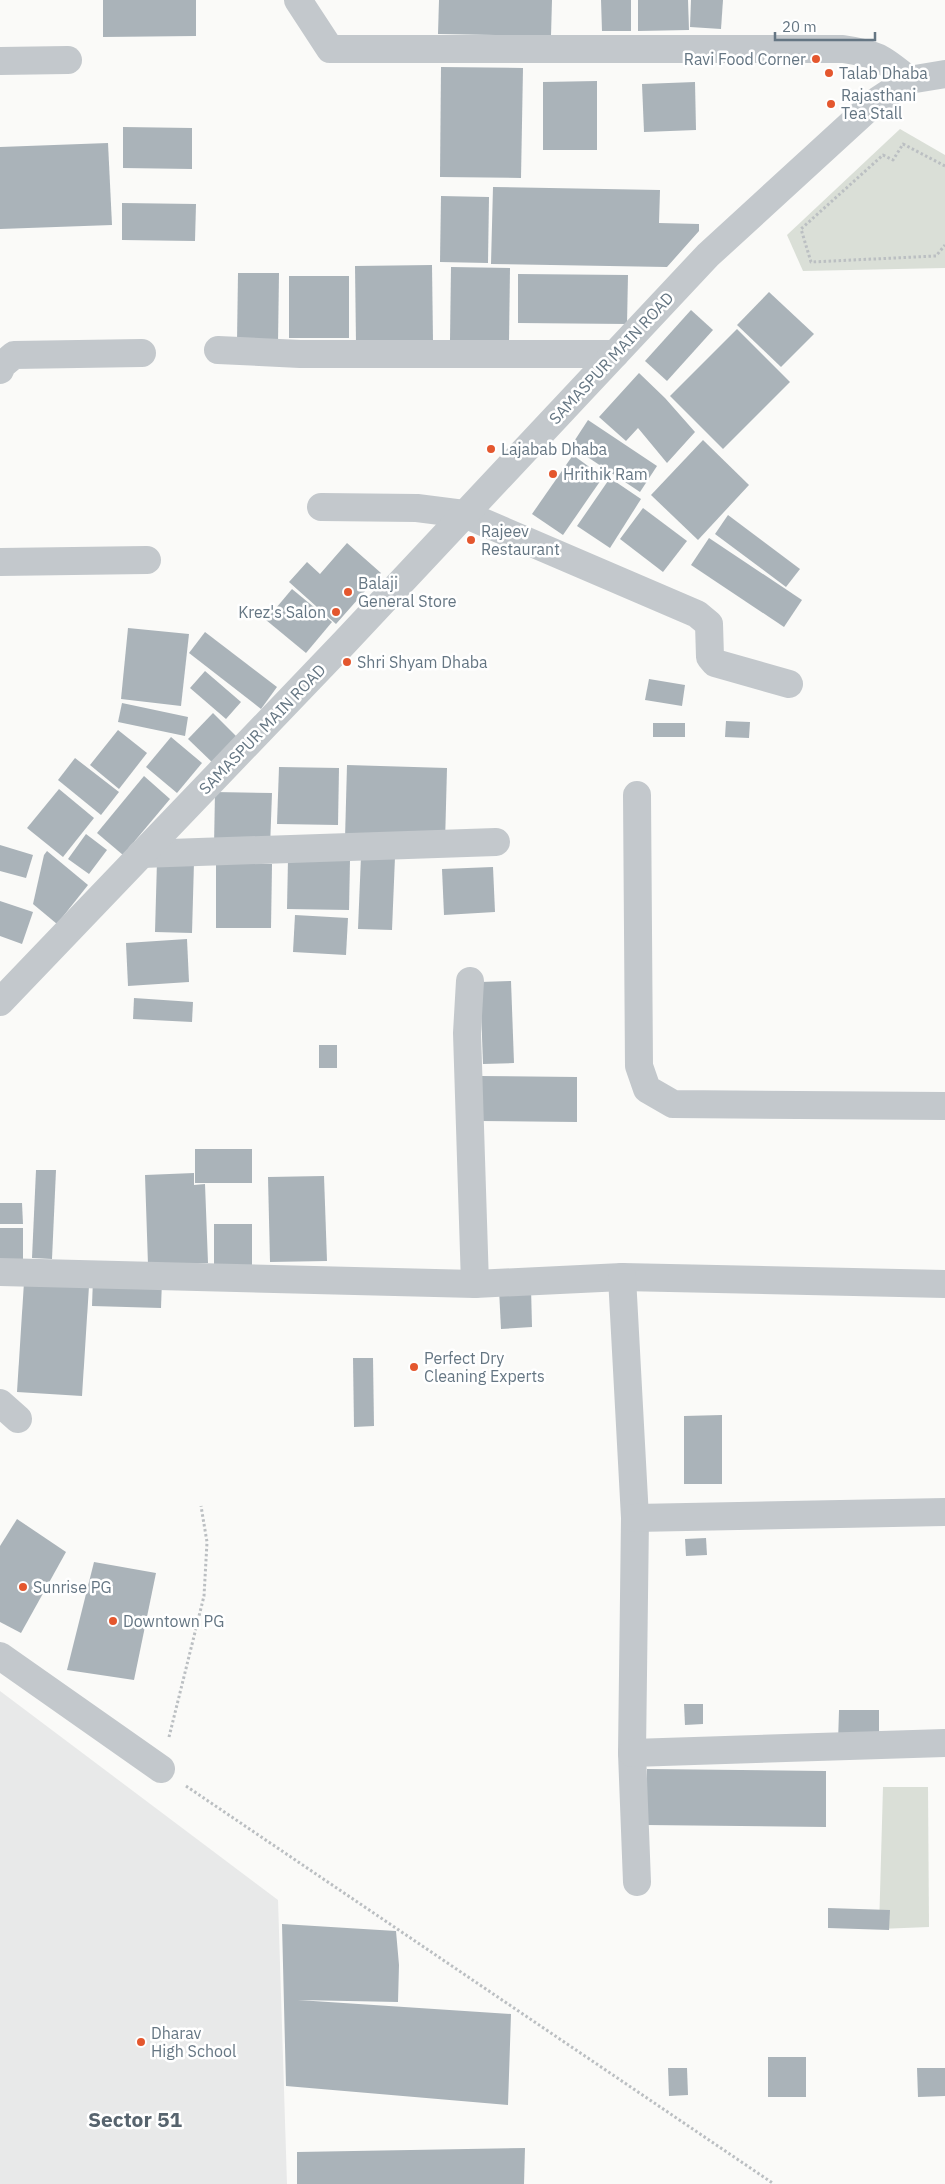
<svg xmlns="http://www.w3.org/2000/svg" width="945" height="2184" font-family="'IBM Plex Sans',sans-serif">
  <rect width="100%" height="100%" fill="#fafaf8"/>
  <path fill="#e8e9e9" d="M0 1691 278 1900 287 2184H0Z"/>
  <g fill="#dadfd7">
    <path d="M900 129 945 155V268L803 271 787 235Z"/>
    <path d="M883 1787H928L929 1927 879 1929Z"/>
  </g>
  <g fill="#aab3b9">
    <path d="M103 0H196V36L103 37Z"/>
    <path d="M439 0H552L551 36 438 34Z"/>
    <path d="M601 0H631V31H602Z"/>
    <path d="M638 0H688L689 30 638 31Z"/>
    <path d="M691 0H723L721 29 690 27Z"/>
    <path d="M441 67 523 68 521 178 440 177Z"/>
    <path d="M597 81V150H543V82Z"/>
    <path d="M695 82 696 130 644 132 642 84Z"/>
    <path d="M123 127 192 128V169L123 168Z"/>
    <path d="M108 143 112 225 0 229V147Z"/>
    <path d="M493 187 660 190 659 223 699 224V231L667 267 491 264Z"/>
    <path d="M441 196 489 197 488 263 440 262Z"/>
    <path d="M122 203 196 204 195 241 122 240Z"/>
    <path d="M432 265 433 342 356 344 355 266Z"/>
    <path d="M451 267 510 268 509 341 450 340Z"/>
    <path d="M238 273H279L278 343 237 342Z"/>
    <path d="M518 274 628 275 627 324 518 323Z"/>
    <rect x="289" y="276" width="60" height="62"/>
    <path d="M769 292 814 334 781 367 737 325Z"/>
    <path d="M691 310 713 330 667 381 645 361Z"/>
    <path d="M737 329 790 382 723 449 670 396Z"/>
    <path d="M639 373 665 398 695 432 667 463 638 428 626 441 599 417Z"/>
    <path d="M588 420 657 466 640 492 571 446Z"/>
    <path d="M703 440 749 485 698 540 651 495Z"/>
    <path d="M573 455 603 477 563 535 532 514Z"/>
    <path d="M610 478 641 499 610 548 577 526Z"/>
    <path d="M643 508 687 541 663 572 620 539Z"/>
    <path d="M728 515 800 569 786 587 715 534Z"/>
    <path d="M709 538 802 600 784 627 691 565Z"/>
    <path d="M347 543 381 573 336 624 289 582 307 562 320 574Z"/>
    <path d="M292 589 332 622 306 653 266 620Z"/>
    <path d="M128 628 189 634 181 706 121 699Z"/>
    <path d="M205 632 277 687 261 709 189 653Z"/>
    <path d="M205 671 241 702 226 719 190 688Z"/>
    <path d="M649 679 685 685 682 706 645 700Z"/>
    <path d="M122 703 188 717 185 736 118 722Z"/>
    <path d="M213 713 240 740 215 765 188 739Z"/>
    <path d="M726 721 750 722 749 738 725 737Z"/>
    <rect x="653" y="723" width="32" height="14"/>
    <path d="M118 730 147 753 119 789 90 765Z"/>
    <path d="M171 737 202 763 177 793 146 767Z"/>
    <path d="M75 758 119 792 101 815 58 780Z"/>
    <path d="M347 765 447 768 445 843 345 839Z"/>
    <path d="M279 767 339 768 338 825 277 824Z"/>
    <path d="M144 776 170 799 123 855 97 833Z"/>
    <path d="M59 789 94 818 63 857 27 828Z"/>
    <path d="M215 792 272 793 270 848 214 846Z"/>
    <path d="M86 834 107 850 89 874 68 859Z"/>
    <path d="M0 845 33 855 26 878 0 871Z"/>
    <path d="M47 851 88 885 57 924 33 904 44 855Z"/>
    <path d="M361 856 395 857 392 930 358 929Z"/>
    <path d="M288 859 350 860 349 910 287 909Z"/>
    <path d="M157 861 194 862 192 933 155 932Z"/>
    <path d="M216 864H272L271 928H216Z"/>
    <path d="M493 867 495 912 444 915 442 869Z"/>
    <path d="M0 901 33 912 22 944 0 936Z"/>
    <path d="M295 915 348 918 346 955 293 952Z"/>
    <path d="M187 939 189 982 128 986 126 943Z"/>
    <path d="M511 981 514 1063 483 1064 480 982Z"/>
    <path d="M134 998 193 1002 192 1022 133 1019Z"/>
    <rect x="319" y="1045" width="18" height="23"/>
    <path d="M480 1076 577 1077V1122L480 1121Z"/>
    <rect x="195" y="1149" width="57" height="34"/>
    <path d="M36 1170H56L52 1259 32 1258Z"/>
    <path d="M194 1173V1185L205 1184 208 1263 148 1265 145 1175Z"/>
    <path d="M324 1176 327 1261 270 1262 268 1177Z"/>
    <path d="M0 1203H22L23 1224H0Z"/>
    <rect x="214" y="1224" width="38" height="52"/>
    <rect x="0" y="1228" width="23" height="36"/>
    <path d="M93 1278 162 1280 161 1308 92 1306Z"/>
    <path d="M24 1282 89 1286 82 1396 17 1392Z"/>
    <path d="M531 1287 532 1327 501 1329 499 1289Z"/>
    <path d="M353 1358H373L374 1426 354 1427Z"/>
    <path d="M722 1415V1484H684V1416Z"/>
    <path d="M17 1519 66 1552 21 1633 0 1622V1546Z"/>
    <path d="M706 1538 707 1555 686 1556 685 1539Z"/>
    <path d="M94 1562 156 1573 134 1680 67 1670Z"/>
    <path d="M684 1704H703V1724L685 1725Z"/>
    <path d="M839 1710H879V1742H838Z"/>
    <path d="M647 1769 826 1771V1827L646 1825Z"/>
    <path d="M828 1908 890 1910 889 1930 828 1928Z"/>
    <path d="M282 1924 396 1931 399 1965 398 2002 298 2000 511 2014 508 2105 286 2086Z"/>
    <rect x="768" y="2057" width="38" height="40"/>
    <path d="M668 2068H687L688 2095 669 2096Z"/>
    <path d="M917 2068H945V2096L918 2097Z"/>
    <path d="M525 2148 524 2184H297V2152Z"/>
  </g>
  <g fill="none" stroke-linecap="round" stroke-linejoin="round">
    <g stroke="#bbbfc2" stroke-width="3" stroke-dasharray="2.5 2.5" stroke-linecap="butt">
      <path d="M945 166 903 144 893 160 883 155 801 229 811 262 936 256 945 245"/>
      <path d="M169 1737 204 1596 207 1542 201 1506"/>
      <path d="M186 1786 774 2184"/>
    </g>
    <g stroke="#c3c8cc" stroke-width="28">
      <path d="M298 0 330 49H843C878 54 882 58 909 80"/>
      <path d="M0 61 68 60"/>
      <path d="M218 350 300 354H615"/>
      <path d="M0 370 2 365 14 355 142 353"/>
      <path d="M321 507 417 508 464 514 697 614 709 624 710 657 715 663 789 684"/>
      <path d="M0 562 147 560"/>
      <path d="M637 795 639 1066 647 1089 673 1104 945 1106"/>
      <path d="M141 854 496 842"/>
      <path d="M470 981 467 1033 475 1284"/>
      <path d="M0 1002 344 643 708 255 874 103 909 80 945 74"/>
      <path d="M0 1272 475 1284 622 1277 945 1284"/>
      <path d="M622 1277 635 1518 632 1753 637 1882"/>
      <path d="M0 1403 18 1419"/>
      <path d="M635 1518 945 1512"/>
      <path d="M0 1656 161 1769"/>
      <path d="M632 1753 945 1743"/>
    </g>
  </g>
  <g fill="#e4572e" stroke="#fff" stroke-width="2">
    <circle cx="816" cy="59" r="5"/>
    <circle cx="829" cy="73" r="5"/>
    <circle cx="831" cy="104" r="5"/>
    <circle cx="491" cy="449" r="5"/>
    <circle cx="553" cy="474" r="5"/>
    <circle cx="471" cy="540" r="5"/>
    <circle cx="348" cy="592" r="5"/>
    <circle cx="336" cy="612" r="5"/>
    <circle cx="347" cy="662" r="5"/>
    <circle cx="414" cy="1367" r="5"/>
    <circle cx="23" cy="1587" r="5"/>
    <circle cx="113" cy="1621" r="5"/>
    <circle cx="141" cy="2042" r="5"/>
  </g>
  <g text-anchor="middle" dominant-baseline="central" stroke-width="5" stroke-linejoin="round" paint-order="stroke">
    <g font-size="16" fill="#657683" stroke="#fff" text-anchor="start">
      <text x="806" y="59" text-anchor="end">Ravi Food Corner</text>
      <text x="839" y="73">Talab Dhaba</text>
      <text x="841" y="95">Rajasthani<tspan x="841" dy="18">Tea Stall</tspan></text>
      <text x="501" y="449">Lajabab Dhaba</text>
      <text x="563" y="474">Hrithik Ram</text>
      <text x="481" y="531">Rajeev<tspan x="481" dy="18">Restaurant</tspan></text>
      <text x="358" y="583">Balaji<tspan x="358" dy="18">General Store</tspan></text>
      <text x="326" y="612" text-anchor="end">Krez's Salon</text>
      <text x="357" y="662">Shri Shyam Dhaba</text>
      <text x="424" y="1358">Perfect Dry<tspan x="424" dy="18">Cleaning Experts</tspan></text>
      <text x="33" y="1587">Sunrise PG</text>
      <text x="123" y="1621">Downtown PG</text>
      <text x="151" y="2033">Dharav<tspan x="151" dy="18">High School</tspan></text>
    </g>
    <g font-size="16" fill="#657683" stroke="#fff">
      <text transform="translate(611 358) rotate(-47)">SAMASPUR MAIN ROAD</text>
      <text transform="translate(262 729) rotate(-46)">SAMASPUR MAIN ROAD</text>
    </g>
    <g font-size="21" font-weight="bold" fill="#57646e" stroke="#fff">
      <text x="135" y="2119">Sector 51</text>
    </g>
  </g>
  <path d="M775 32v8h100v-8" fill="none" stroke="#657683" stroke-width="2.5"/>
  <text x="782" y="32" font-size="15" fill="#657683" stroke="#ffffff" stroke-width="4" paint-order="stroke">20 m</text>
</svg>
